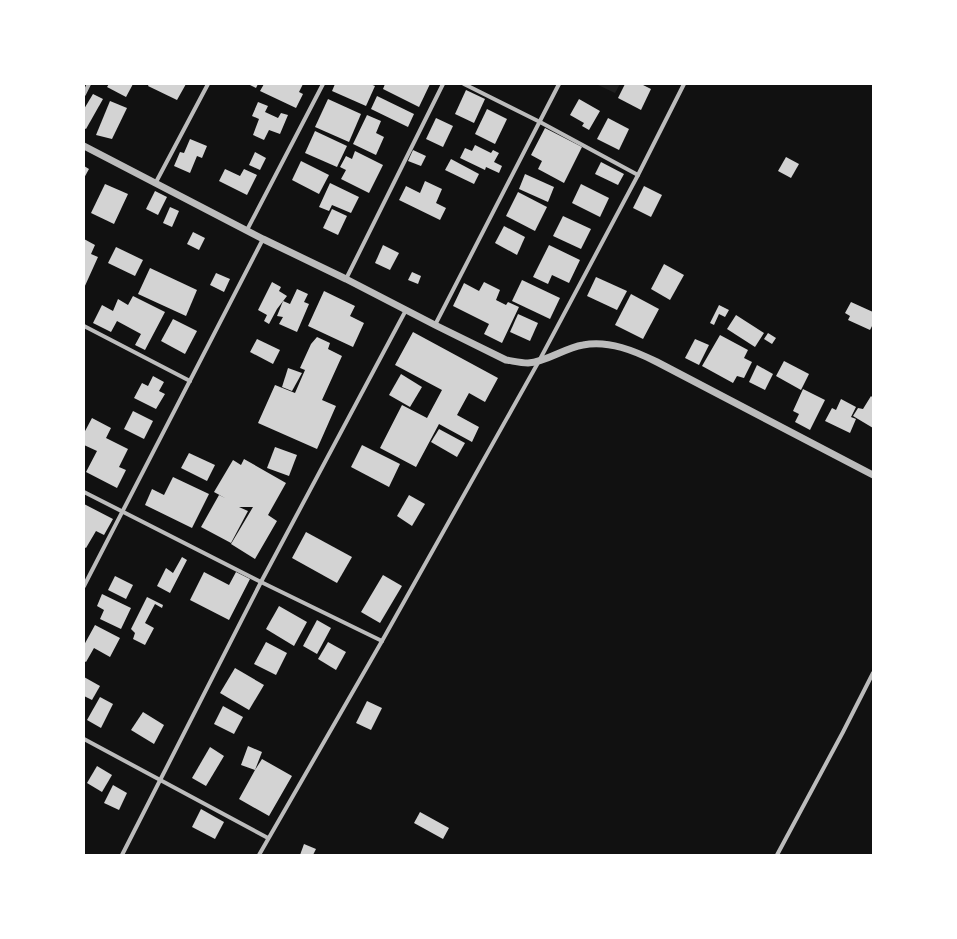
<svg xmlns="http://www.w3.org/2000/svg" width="957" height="939" font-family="Quicksand,sans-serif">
  <rect width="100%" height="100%" fill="#111"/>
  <path fill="#202020" d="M596 84H620L615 93Z"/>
  <g fill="#d3d3d3">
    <path d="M109 84H133L126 97 107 87Z"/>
    <path d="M149 84H186L177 100 148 86Z"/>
    <path d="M248 84H258L256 88Z"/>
    <path d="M264 84H303L299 92 303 94 296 108 260 91Z"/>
    <path d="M335 84H370L375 86 366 106 332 91Z"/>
    <path d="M385 84H430L419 107 383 89Z"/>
    <path d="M625 84H641L651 89 641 110 618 98Z"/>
    <path d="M466 90 485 99 474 123 455 114Z"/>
    <path d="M93 94 103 99 86 129 84 128V109Z"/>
    <path d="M377 96 414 114 408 127 371 109Z"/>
    <path d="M328 99 361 114 349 142 315 127Z"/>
    <path d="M579 99 600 111 589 130 582 126 584 123 570 115Z"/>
    <path d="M110 101 127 108 112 139 96 135Z"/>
    <path d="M258 102 268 106 265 112 278 118 281 113 288 115 280 134 269 130 264 140 253 135 259 119 252 116Z"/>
    <path d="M487 109 507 119 495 144 475 134Z"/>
    <path d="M367 115 381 121 376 133 384 137 376 155 353 144Z"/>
    <path d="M436 118 453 126 443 147 426 139Z"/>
    <path d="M608 118 629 129 619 150 597 139Z"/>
    <path d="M545 128 582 147 564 183 538 169 542 161 531 155Z"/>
    <path d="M315 131 347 146 337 167 305 153Z"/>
    <path d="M190 139 207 146 202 158 197 156 190 173 174 166 180 152 184 153Z"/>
    <path d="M475 145 491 153 493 150 499 153 494 162 502 166 499 173 486 167 485 170 460 158 465 148 472 151Z"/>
    <path d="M413 150 426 156 421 166 408 161Z"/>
    <path d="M355 151 383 165 369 193 341 179 346 170 340 167 346 156 352 159Z"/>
    <path d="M255 152 266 158 260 170 249 165Z"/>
    <path d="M786 157 799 164 791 178 778 171Z"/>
    <path d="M451 159 479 174 474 184 445 170Z"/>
    <path d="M301 161 329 175 319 194 292 180Z"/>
    <path d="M601 162 624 174 618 185 595 174Z"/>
    <path d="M84 166 89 169 84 178Z"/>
    <path d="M225 169 240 176 244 169 257 175 247 195 219 181Z"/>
    <path d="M525 174 554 187 548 202 519 189Z"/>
    <path d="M425 181 442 189 436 203 446 208 440 220 399 200 406 186 420 193Z"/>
    <path d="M330 183 359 197 351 213 332 205 329 211 319 207Z"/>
    <path d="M105 184 128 194 114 224 91 213Z"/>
    <path d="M581 184 609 198 600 217 572 203Z"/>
    <path d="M644 186 662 195 651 217 633 208Z"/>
    <path d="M155 191 167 197 158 215 146 209Z"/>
    <path d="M518 192 547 207 535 231 506 216Z"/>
    <path d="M170 207 179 211 172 227 163 223Z"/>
    <path d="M332 209 347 216 338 235 323 228Z"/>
    <path d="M563 216 591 229 581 249 553 236Z"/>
    <path d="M504 226 525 237 517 255 495 243Z"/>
    <path d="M193 232 205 238 199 250 187 244Z"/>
    <path d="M84 239 95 245 91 254 98 257 84 288Z"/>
    <path d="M383 245 399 253 390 270 375 263Z"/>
    <path d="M549 245 580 260 569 283 552 275 548 284 533 277Z"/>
    <path d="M116 247 143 260 135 276 108 263Z"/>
    <path d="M664 264 684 275 670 300 651 289Z"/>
    <path d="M150 268 197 290 186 316 138 294Z"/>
    <path d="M412 272 421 276 418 284 408 280Z"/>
    <path d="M216 273 230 279 224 292 210 285Z"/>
    <path d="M596 277 627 291 617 310 587 296Z"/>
    <path d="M522 280 560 298 550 319 512 301Z"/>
    <path d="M272 282 281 287 279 291 287 296 277 309 269 324 264 321 267 315 258 310Z"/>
    <path d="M484 282 500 290 496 300 506 305 508 302 519 307 502 343 484 334 489 324 453 306 464 283 479 291Z"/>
    <path d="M297 289 308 294 304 302 309 304 297 332 279 324 283 317 277 316 283 301 290 304Z"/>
    <path d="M324 291 355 306 350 316 364 323 353 347 308 326Z"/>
    <path d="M631 294 659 309 643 339 615 325Z"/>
    <path d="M133 296 165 312 145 350 135 345 141 334 117 321 111 332 93 323 102 305 113 311 118 299 128 305Z"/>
    <path d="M851 302 873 312V324L870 330 848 320 850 316 845 313Z"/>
    <path d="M719 305 729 310 725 317 719 314 714 325 710 323Z"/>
    <path d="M518 314 538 323 530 341 510 332Z"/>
    <path d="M736 315 764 333 755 347 727 329Z"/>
    <path d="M173 319 197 331 185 354 161 341Z"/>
    <path d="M413 332 498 378 485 402 469 393 457 415 479 427 472 442 439 424 416 467 380 448 402 405 427 418 442 390 395 365Z"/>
    <path d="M768 333 776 338 772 344 764 339Z"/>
    <path d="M720 335 748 350 744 358 752 362 744 378 737 376 733 383 702 366Z"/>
    <path d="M317 337 330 343 328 349 342 356 322 400 336 406 317 449 258 423 275 385 295 393 305 370 300 368 311 344Z"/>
    <path d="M257 339 280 350 273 364 250 352Z"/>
    <path d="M695 339 709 345 699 365 685 358Z"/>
    <path d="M784 361 809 374 801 390 776 376Z"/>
    <path d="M757 365 773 374 765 390 749 382Z"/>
    <path d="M288 368 302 373 292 391 282 387Z"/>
    <path d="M401 374 422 387 410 407 389 395Z"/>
    <path d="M153 376 164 382 159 391 165 394 156 409 134 398 142 383 148 386Z"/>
    <path d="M803 389 825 400 810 430 795 422 799 414 793 411Z"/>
    <path d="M871 396 873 398V428L853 416 858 408 863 409Z"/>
    <path d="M841 399 856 407 851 417 856 419 850 433 825 421 832 408 836 410Z"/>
    <path d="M133 411 153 421 144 439 124 429Z"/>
    <path d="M92 418 111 428 106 438 128 449 119 467 126 470 117 488 86 472 97 451 84 445V433Z"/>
    <path d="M439 429 465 443 457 457 431 442Z"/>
    <path d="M362 445 400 464 389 487 351 467Z"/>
    <path d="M275 447 297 455 289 476 267 468Z"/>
    <path d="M189 453 215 465 207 481 181 468Z"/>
    <path d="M244 459 286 483 268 515 277 521 255 559 231 544 253 507H239L248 511 231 543 201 527 219 495 225 498 214 492 233 460 241 465Z"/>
    <path d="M173 477 209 494 192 528 145 505 152 489 164 495Z"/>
    <path d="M409 495 425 504 412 526 397 516Z"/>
    <path d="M84 504 113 519 104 535 96 531 86 548 84 547Z"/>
    <path d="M306 532 352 557 337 583 292 558Z"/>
    <path d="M182 557 187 560 170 593 157 586 166 568 173 573Z"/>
    <path d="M204 572 229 585 236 572 250 579 229 620 190 600Z"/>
    <path d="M383 575 402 586 380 623 361 612Z"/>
    <path d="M115 576 133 585 126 599 108 590Z"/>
    <path d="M102 594 131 608 121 629 100 619 104 610 97 606Z"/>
    <path d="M147 597 163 605 162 608 155 604 145 623 154 628 145 645 133 639 135 633 131 629Z"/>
    <path d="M279 606 307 622 294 646 266 629Z"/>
    <path d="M317 620 331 628 317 654 303 646Z"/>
    <path d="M95 625 120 638 110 657 94 648 86 662 84 661V645Z"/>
    <path d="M266 642 287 653 276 675 254 664Z"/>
    <path d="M328 642 346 652 336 670 318 659Z"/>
    <path d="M235 668 264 685 249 710 220 693Z"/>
    <path d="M84 677 100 686 92 700 84 696Z"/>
    <path d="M100 697 113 704 101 728 87 720Z"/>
    <path d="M367 701 382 708 371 730 356 723Z"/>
    <path d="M223 706 243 717 234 734 214 724Z"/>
    <path d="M143 712 164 725 154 744 131 730Z"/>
    <path d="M248 746 262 752 255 770 262 759 292 776 269 816 239 799 255 770 241 765Z"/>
    <path d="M210 747 224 756 206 786 192 778Z"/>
    <path d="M97 766 112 775 102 792 87 783Z"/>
    <path d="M113 785 127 793 119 810 104 803Z"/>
    <path d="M201 809 224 822 215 839 192 827Z"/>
    <path d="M420 812 449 828 443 839 414 823Z"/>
    <path d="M304 844 316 849 313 855H300Z"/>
  </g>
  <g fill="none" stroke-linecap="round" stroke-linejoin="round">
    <g stroke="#bcbcbc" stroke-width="4">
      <path d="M464 84 540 122 638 175"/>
      <path d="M84 94 89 84"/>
      <path d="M155 184 208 84"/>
      <path d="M247 230 323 84"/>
      <path d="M346 279 443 84"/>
      <path d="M435 325 559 84"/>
      <path d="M84 326 190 381"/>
      <path d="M84 492 261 582 382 641"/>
      <path d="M84 586 263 239"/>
      <path d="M84 739 268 838"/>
      <path d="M122 855 261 582 406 310"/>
      <path d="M259 855 382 641 539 361 638 175 684 84"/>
      <path d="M777 855 843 732 873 673"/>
    </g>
    <path stroke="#bcbcbc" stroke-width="7" d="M84 146 263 239 346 279 435 325 506 360C513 361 520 363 528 363 547 362 564 348 583 345 609 340 635 351 657 362L873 475"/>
  </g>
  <rect width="957" height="939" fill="none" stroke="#ffffff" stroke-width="170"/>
</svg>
